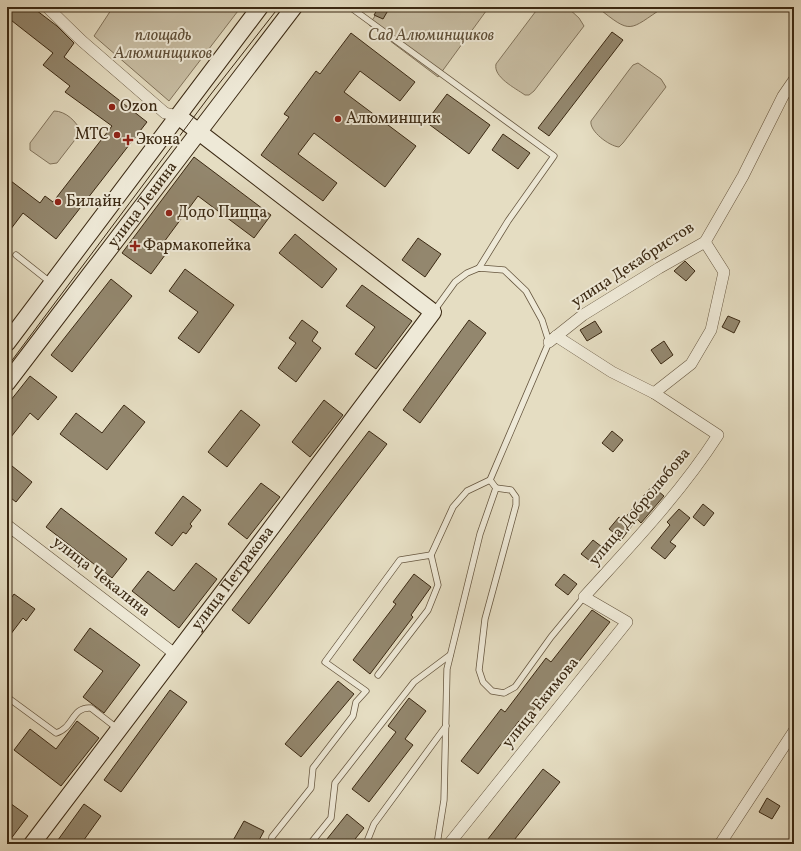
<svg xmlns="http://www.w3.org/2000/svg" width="801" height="851" font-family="Vollkorn,serif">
  <rect width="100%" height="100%" fill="#e5ddc2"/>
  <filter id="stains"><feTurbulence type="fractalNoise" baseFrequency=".005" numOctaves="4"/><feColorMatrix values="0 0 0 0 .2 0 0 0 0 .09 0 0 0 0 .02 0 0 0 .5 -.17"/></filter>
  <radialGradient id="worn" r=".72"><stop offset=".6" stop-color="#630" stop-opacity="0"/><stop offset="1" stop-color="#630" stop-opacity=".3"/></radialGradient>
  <g fill="#c8bea4" stroke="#82745c">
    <path d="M113 7H241L169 101 94 36Z"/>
    <path d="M381 7H489L438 77 369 25Z"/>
    <path d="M539 7H567L579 18 584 26 534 91 529 95H525C515 88 493 77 496 64Z"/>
    <path d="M597 7H664C628 31 632 35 597 7Z"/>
    <path d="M638 63 661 79 666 87 623 143 619 147C609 146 589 131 591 121L629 70 633 65Z"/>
    <path d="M54 111C66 111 77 122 81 132L57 163 50 164 30 150V143Z"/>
  </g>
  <g fill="#93876e" stroke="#3b2913">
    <path d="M7 7H32L57 26 74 43 64 57 147 122 56 239 23 213 7 234V178L40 203 45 196 53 202 112 126 65 92 70 86 43 65 53 53 7 17Z"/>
    <path d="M379 7H390L383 19 374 15Z"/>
    <path d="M612 32 623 40 549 136 538 128Z"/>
    <path d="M351 33 415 82 400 101 360 71 344 92 416 146 385 187 314 133 298 154 337 183 323 201 261 155 289 117 284 114 316 71 320 74Z"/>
    <path d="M447 94 490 125 469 154 426 122Z"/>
    <path d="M503 134 530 153 518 169 492 150Z"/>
    <path d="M194 157 271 215 254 238 198 196 161 246 168 251 151 274 122 253Z"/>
    <path d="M295 234 337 269 322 288 279 253Z"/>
    <path d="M418 238 441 254 425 277 402 260Z"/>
    <path d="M685 261 695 271 686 281 674 271Z"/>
    <path d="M185 269 234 305 199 353 178 338 198 312 169 291Z"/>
    <path d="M111 279 132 296 72 372 51 355Z"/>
    <path d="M362 285 412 321 376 369 355 354 375 327 346 306Z"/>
    <path d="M728 316 740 321 734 333 722 327Z"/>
    <path d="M302 320 318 332 312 341 321 348 296 382 278 368 296 343 289 338Z"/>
    <path d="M469 320 486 333 420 423 403 410Z"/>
    <path d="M595 321 602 332 587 341 580 330Z"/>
    <path d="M664 341 673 355 661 364 651 350Z"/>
    <path d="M30 376 57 397 38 420 30 413 7 442V405Z"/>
    <path d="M324 400 343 415 310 457 292 442Z"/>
    <path d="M124 405 145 422 107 470 60 434 76 413 102 433Z"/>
    <path d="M241 410 260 425 227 467 208 452Z"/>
    <path d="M369 431 387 444 249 624 232 610Z"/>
    <path d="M612 431 623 440 613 452 602 443Z"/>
    <path d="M7 462 32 482 16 502 7 495Z"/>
    <path d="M261 483 280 497 247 539 228 524Z"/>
    <path d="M652 486 664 496 641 523 637 519 622 539 609 529 619 517 623 520Z"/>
    <path d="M183 496 201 510 190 524 192 526 186 534 183 532 172 546 155 533Z"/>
    <path d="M703 504 714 513 704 526 693 517Z"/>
    <path d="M61 508 127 559 112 578 46 527Z"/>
    <path d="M679 509 690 518 670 542 676 546 665 559 651 548 670 525 667 522Z"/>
    <path d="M593 540 606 550 594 564 581 554Z"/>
    <path d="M196 563 217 579 179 628 132 591 148 571 174 591Z"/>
    <path d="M414 574 431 587 411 615 413 617 370 674 353 660 396 604 393 602Z"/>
    <path d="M564 574 577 584 568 595 555 585Z"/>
    <path d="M14 594 35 609 26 621 23 618 7 639V604Z"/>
    <path d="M592 610 610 622 569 674 564 670 523 724 519 721 478 774 461 761 501 709 505 712 546 658 551 662Z"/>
    <path d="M90 628 140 665 104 713 83 697 103 671 74 650Z"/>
    <path d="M338 681 354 694 301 757 285 744Z"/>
    <path d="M170 690 187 702 121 792 104 780Z"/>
    <path d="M409 698 426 711 405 739 413 745 369 802 352 789 396 732 388 726Z"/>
    <path d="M77 721 99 738 61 786 14 750 30 729 56 749Z"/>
    <path d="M543 769 560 782 511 844H484Z"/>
    <path d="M767 798 780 806 772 819 759 812Z"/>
    <path d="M7 801 28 816 7 844Z"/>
    <path d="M84 804 101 816 81 844H55Z"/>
    <path d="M347 814 364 828 351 844H323Z"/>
    <path d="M244 821 264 831 257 844H231Z"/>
  </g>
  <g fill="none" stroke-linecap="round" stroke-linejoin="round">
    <defs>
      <g id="lane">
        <path d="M350 7 554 156 508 221 479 268"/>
        <path d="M16 255 50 282"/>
        <path d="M496 488 511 490 516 497V505L485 619 479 670 483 682 492 691 504 693 515 687 551 637 584 597"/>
        <path d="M7 538 14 530"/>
        <path d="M431 555 453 507 467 491 490 480 549 342 542 320 526 291 504 270 479 268 467 273 455 282 434 311"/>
        <path d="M7 697 56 733C73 729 72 706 91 708L118 729"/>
        <path d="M271 844 272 837 311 788 313 768 353 716 356 702 366 691 325 662 400 560 431 555 438 585 428 610 378 675"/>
        <path d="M310 844 331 818 335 783 414 682 450 655"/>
        <path d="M366 844 374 824 446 726"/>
        <path d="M437 844 444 800 447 669 480 534 496 488 490 480"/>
      </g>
      <g id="street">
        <path d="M47 7 82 41 165 113 178 116"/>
        <path d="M549 342 583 315 659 268 705 242 743 176 783 96 794 80"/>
        <path d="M654 393 691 364 711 330 724 272 705 242"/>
        <path d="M7 525 175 654"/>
        <path d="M449 844 627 622 584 597C631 545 680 494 718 435L654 393 612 372 556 336"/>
        <path d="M720 844 794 731"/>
      </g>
      <g id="secondary">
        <path d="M7 343 260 7"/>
        <path id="s1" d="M7 383 294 7"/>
        <path id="s2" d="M32 844 239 571 433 312 178 116"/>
      </g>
    </defs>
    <use href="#lane" stroke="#66563f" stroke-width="7"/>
    <use href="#street" stroke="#66563f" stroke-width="12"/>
    <use href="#secondary" stroke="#3b2913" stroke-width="18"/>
    <use href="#lane" stroke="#eee9d7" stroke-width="5.5"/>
    <use href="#street" stroke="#eee9d7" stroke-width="11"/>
    <use href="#secondary" stroke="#eee9d7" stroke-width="16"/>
    <path stroke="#3b2913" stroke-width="1" d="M7 367 211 94 279 7"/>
  </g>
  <g fill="#8f2418" stroke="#eee9d7" stroke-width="1.5">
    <circle cx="112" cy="107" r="4"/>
    <circle cx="338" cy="119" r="4"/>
    <circle cx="117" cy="135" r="4"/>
    <path d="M126 134h4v4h4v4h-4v4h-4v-4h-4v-4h4z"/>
    <circle cx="58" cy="202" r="4"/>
    <circle cx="169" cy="213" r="4"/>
    <path d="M133 240h4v4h4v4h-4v4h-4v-4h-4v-4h4z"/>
  </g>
  <g text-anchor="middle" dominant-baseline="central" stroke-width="4" stroke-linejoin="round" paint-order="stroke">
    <g font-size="16" font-style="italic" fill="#5e4e37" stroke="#eee9d7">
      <text x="163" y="36">площадь<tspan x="163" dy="18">Алюминщиков</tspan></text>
      <text x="431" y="36">Сад Алюминщиков</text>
    </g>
    <g font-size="16" fill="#3b2913" stroke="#eee9d7" text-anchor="start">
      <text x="120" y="107">Ozon</text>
      <text x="346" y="119">Алюминщик</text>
      <text x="109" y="135" text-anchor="end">МТС</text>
      <text x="136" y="140">Экона</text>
      <text x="66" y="202">Билайн</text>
      <text x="177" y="213">Додо Пицца</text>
      <text x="143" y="246">Фармакопейка</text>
    </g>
    <g font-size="16" fill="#3b2913" stroke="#eee9d7">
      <text stroke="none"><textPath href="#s1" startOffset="224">улица Ленина</textPath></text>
      <text transform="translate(633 265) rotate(-33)">улица Декабристов</text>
      <text transform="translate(640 507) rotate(-50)">улица Добролюбова</text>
      <text transform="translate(101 577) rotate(38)">улица Чекалина</text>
      <text stroke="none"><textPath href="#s2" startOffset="333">улица Петракова</textPath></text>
      <text transform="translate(541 703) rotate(-51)">улица Екимова</text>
    </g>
  </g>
  <rect width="801" height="851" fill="none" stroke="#e5ddc2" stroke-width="24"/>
  <rect x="8" y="8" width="785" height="835" fill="none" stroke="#3b2913" stroke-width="2"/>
  <rect x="12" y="12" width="777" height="827" fill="none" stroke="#3b2913"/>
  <rect width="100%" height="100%" filter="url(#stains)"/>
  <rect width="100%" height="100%" fill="url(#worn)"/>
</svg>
